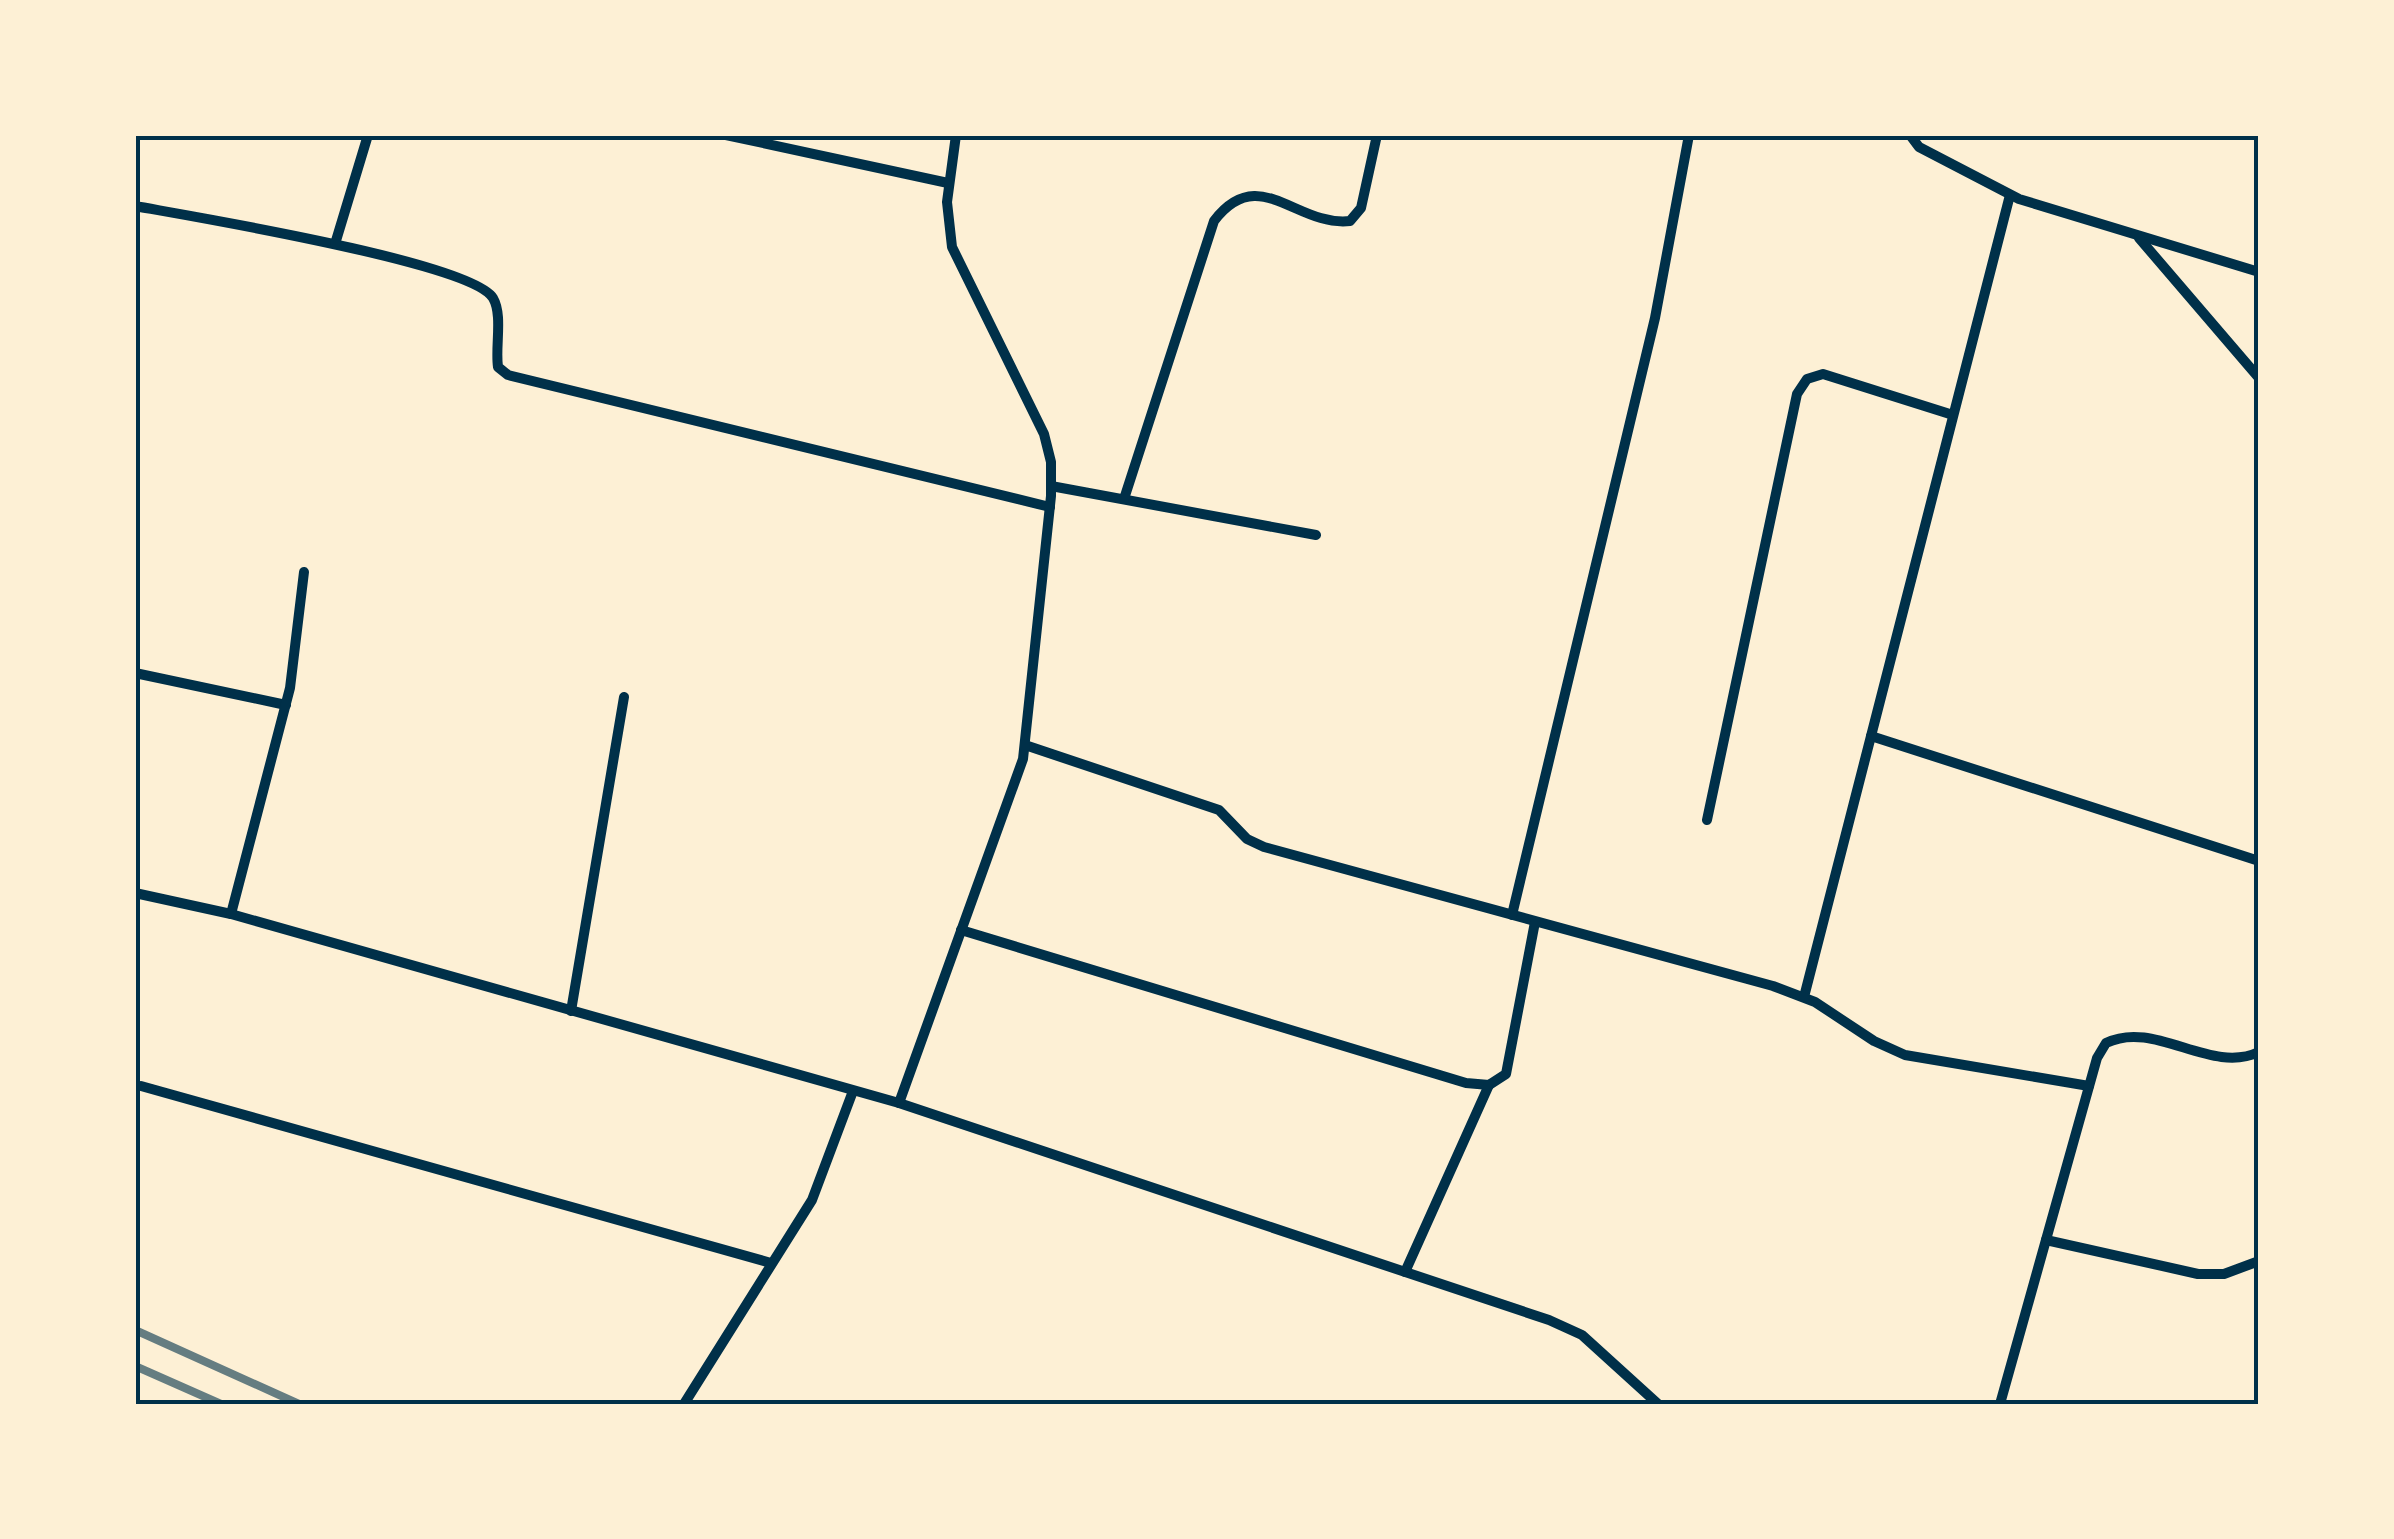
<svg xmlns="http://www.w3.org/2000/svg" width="2394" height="1539" font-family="Rubik,sans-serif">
  <rect width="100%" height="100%" fill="#fdf0d5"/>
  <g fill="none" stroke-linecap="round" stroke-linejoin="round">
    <g stroke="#003049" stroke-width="10">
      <path d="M726 135 948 183"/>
      <path d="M1910 135 1919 147 2019 199 2259 272"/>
      <path d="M135 206C189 216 471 262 493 298 503 315 495 347 498 367L508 375 1050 507"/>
      <path d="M2139 238 2259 378"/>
      <path d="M335 244 368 135"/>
      <path d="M1051 486 1316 535"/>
      <path d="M1124 499 1214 221C1259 162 1296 227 1350 221L1361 208 1377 135"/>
      <path d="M135 673 286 705"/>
      <path d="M1871 736 2259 861"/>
      <path d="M1025 745 1219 810 1247 839 1264 847 1773 986 1815 1002 1874 1041 1905 1055 2089 1086"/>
      <path d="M1707 820 1797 394 1807 379 1823 374 1953 415"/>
      <path d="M135 893 231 914 899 1103 1549 1320 1582 1335 1658 1404"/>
      <path d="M231 914 290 688 304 572"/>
      <path d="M1512 915 1655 318 1689 135"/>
      <path d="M961 930 1466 1083 1489 1085 1506 1074 1535 922"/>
      <path d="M1804 997 2010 195"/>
      <path d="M571 1011 624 697"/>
      <path d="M141 1086 771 1263"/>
      <path d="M899 1103 1023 759 1051 496V462L1044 434 952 247 947 202 956 135"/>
      <path d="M2046 1240 2198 1274H2224L2259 1261"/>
      <path d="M1405 1272 1489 1085"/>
      <path d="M684 1404 812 1200 853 1091"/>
      <path d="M2000 1404 2097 1058 2106 1043C2155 1019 2210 1075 2259 1052"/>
    </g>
    <g stroke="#657d81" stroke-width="8">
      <path d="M135 1330 299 1404"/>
      <path d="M135 1366 221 1404"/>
    </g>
  </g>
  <rect width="2394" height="1539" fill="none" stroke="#fdf0d5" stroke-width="275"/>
  <rect x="138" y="138" width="2118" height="1264" fill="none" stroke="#003049" stroke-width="4"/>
</svg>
